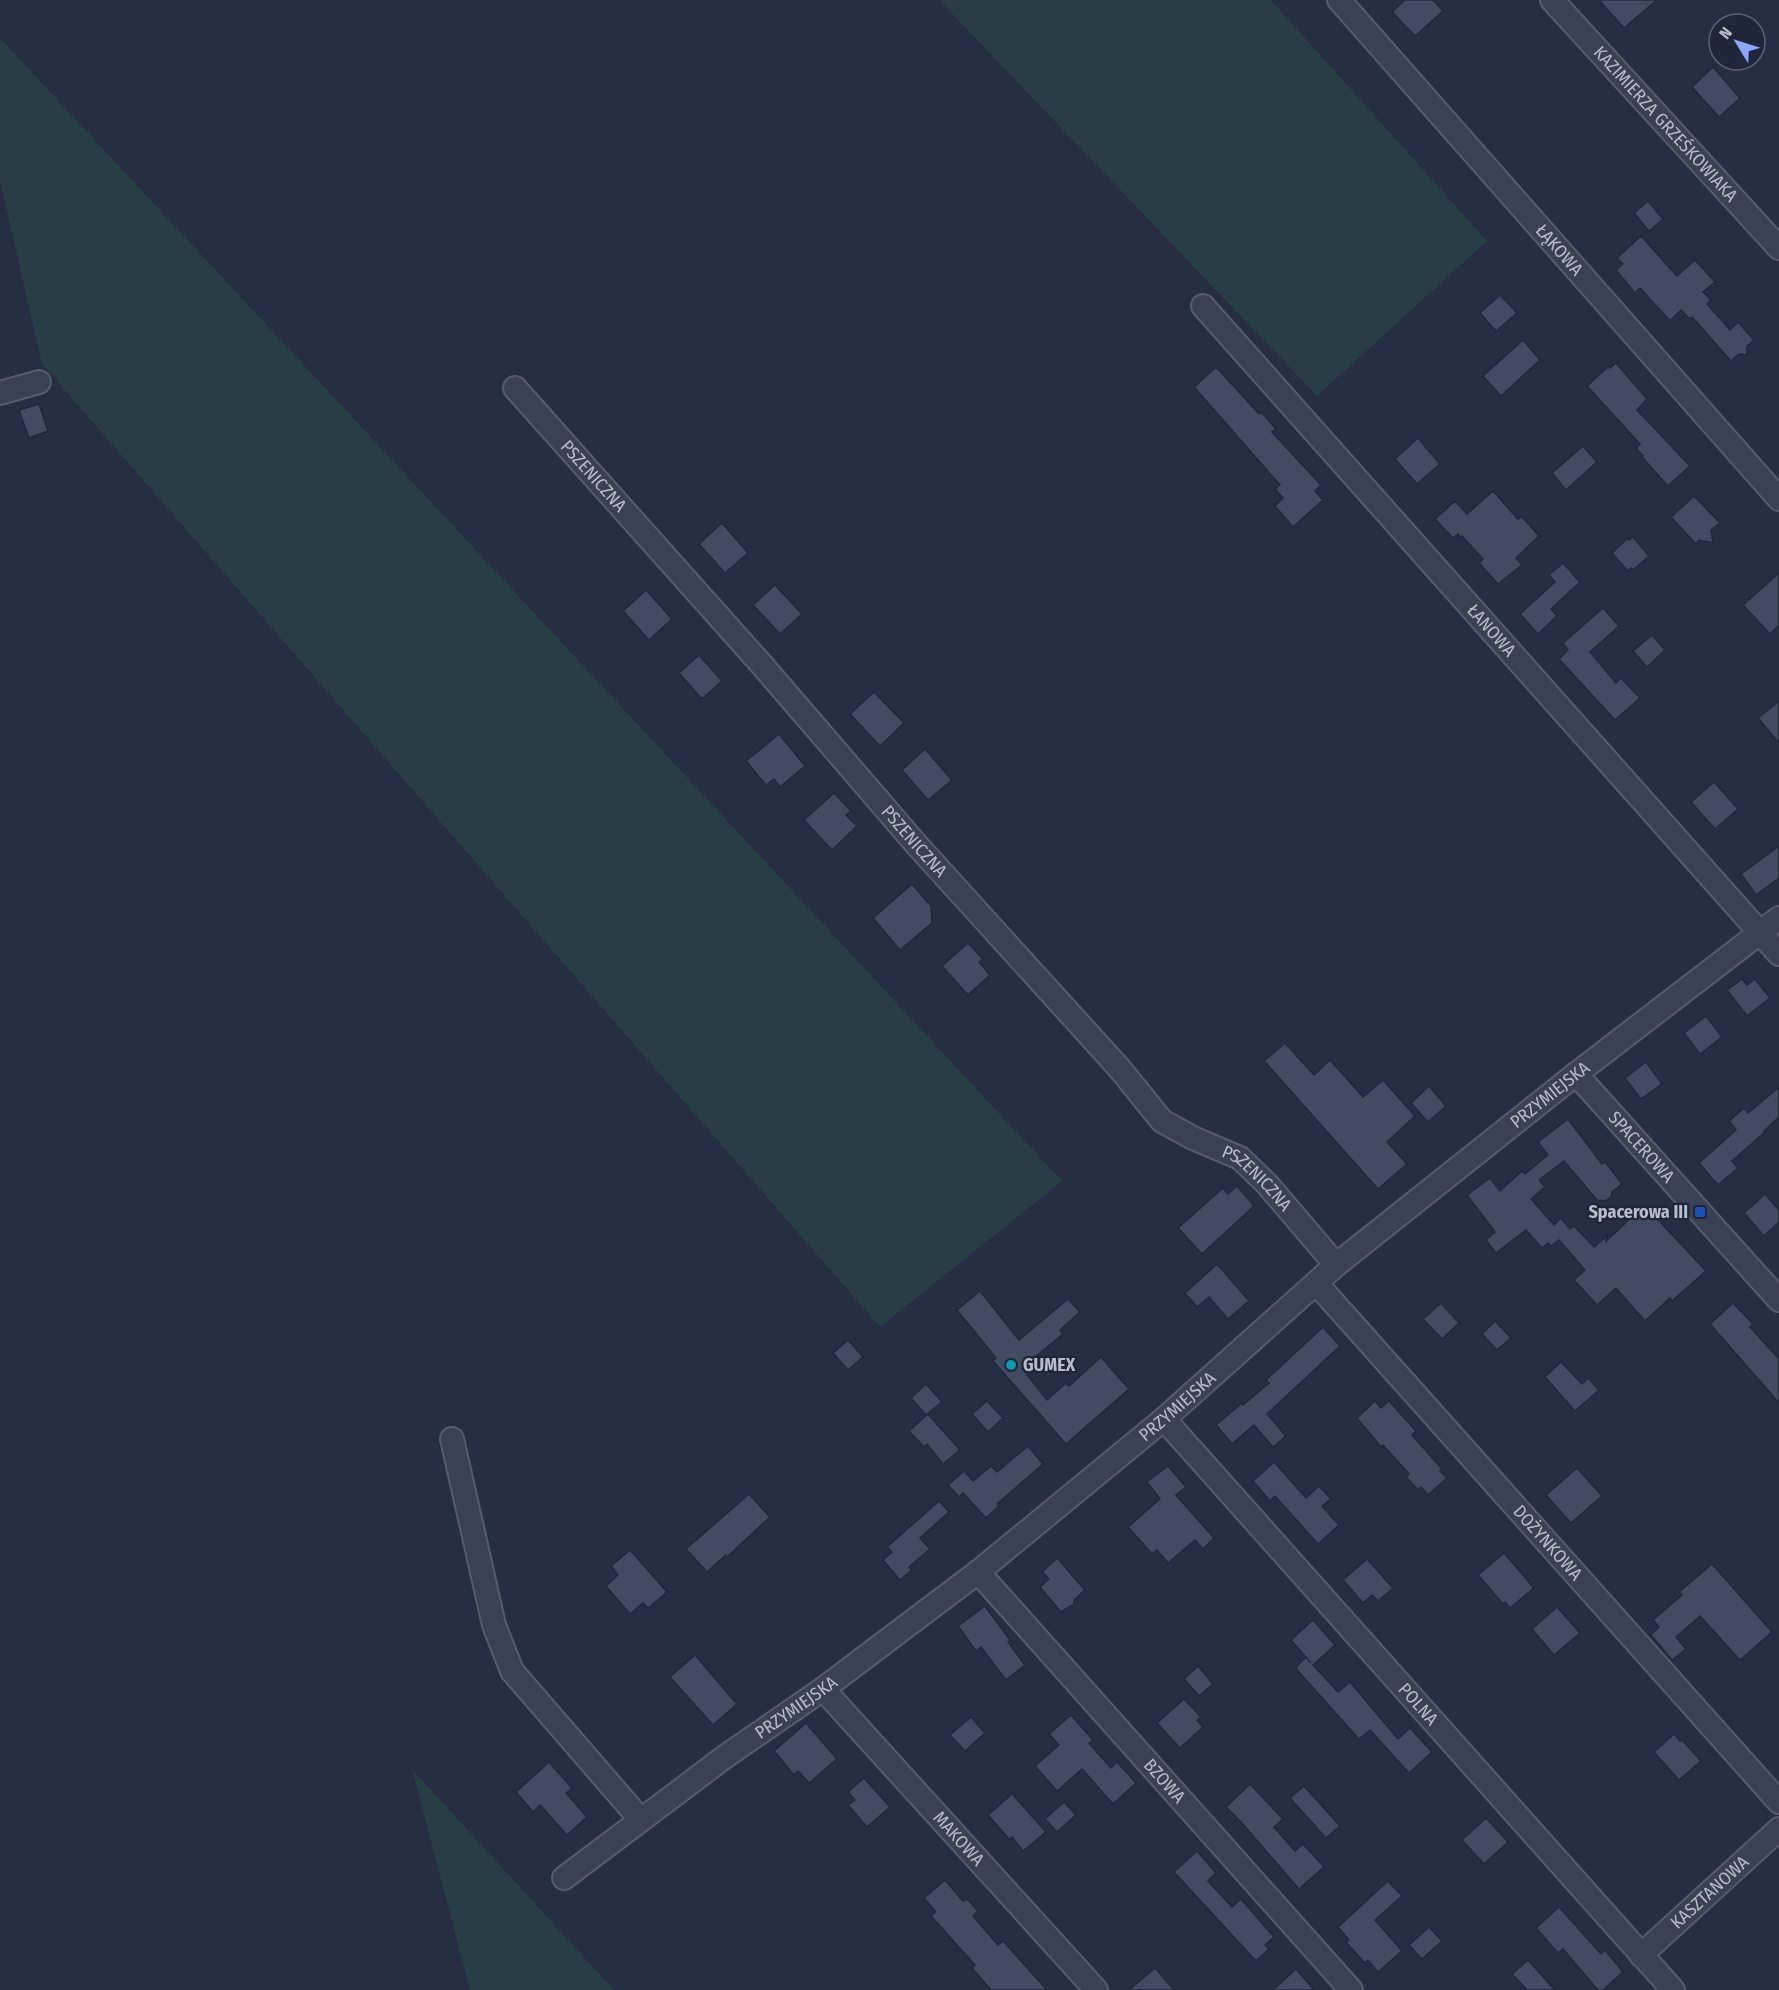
<svg xmlns="http://www.w3.org/2000/svg" width="1779" height="1990" font-family="'Fira Sans Condensed',sans-serif">
  <rect width="100%" height="100%" fill="#262e44"/>
  <g fill="#283d45">
    <path d="M939 0H1271L1487 241 1317 396Z"/>
    <path d="M0 38 1062 1181 880 1327 42 364 0 181Z"/>
    <path d="M412 1769 614 1990H470Z"/>
  </g>
  <g fill="#424b64" stroke="#21283b" stroke-width="1.5">
    <path d="M1405 0H1433L1443 11 1415 36 1392 12Z"/>
    <path d="M1599 0H1657L1624 28Z"/>
    <path d="M1713 67 1740 98 1719 117 1692 87Z"/>
    <path d="M1648 201 1663 219 1649 231 1634 213Z"/>
    <path d="M1641 236 1677 276 1695 260 1715 282 1703 292 1711 300 1707 304 1730 330 1738 322 1754 340 1747 346V355L1739 354 1731 361 1692 317 1690 319 1681 310 1670 321 1640 288 1635 293 1616 270 1623 264 1617 258Z"/>
    <path d="M1500 295 1517 313 1496 331 1480 313Z"/>
    <path d="M1523 340 1540 360 1501 396 1483 376Z"/>
    <path d="M1616 363 1647 399 1637 410 1690 466 1668 486 1642 457 1643 456 1636 448 1640 444 1587 386 1609 366 1610 368Z"/>
    <path d="M1216 367 1259 414 1261 412 1276 429 1272 432 1321 485 1315 491 1323 500 1293 527 1275 506 1283 498 1275 489 1280 485 1194 387Z"/>
    <path d="M39 404 48 431 29 438 19 410Z"/>
    <path d="M1418 438 1440 464 1417 484 1395 459Z"/>
    <path d="M1583 446 1597 462 1566 490 1552 473Z"/>
    <path d="M1493 491 1518 519 1522 517 1539 536 1516 558 1522 565 1498 584 1479 563 1483 559 1462 536 1461 538 1458 534 1453 538 1435 519 1455 501 1467 514Z"/>
    <path d="M1694 496 1720 523 1711 530 1713 543 1699 540 1696 544 1671 517Z"/>
    <path d="M722 523 748 553 725 573 699 544Z"/>
    <path d="M1633 537 1649 556 1633 570 1631 568 1628 571 1612 553 1628 538 1629 540Z"/>
    <path d="M1563 563 1580 582 1551 609 1557 616 1538 634 1520 614 1555 582 1549 575Z"/>
    <path d="M1779 573V625L1770 634 1743 605Z"/>
    <path d="M775 585 802 614 780 634 753 605Z"/>
    <path d="M646 590 672 619 649 640 623 611Z"/>
    <path d="M1603 608 1619 626 1590 652 1616 683 1621 678 1640 698 1615 720 1559 659 1568 650 1563 643Z"/>
    <path d="M1652 635 1665 650 1647 667 1633 651Z"/>
    <path d="M699 655 722 681 702 699 679 673Z"/>
    <path d="M874 692 904 723 880 746 850 714Z"/>
    <path d="M1779 701V743L1758 718Z"/>
    <path d="M779 734 805 766 780 787 774 779 766 785 746 761Z"/>
    <path d="M925 749 952 780 928 800 902 770Z"/>
    <path d="M1714 782 1738 809 1715 829 1691 802Z"/>
    <path d="M834 793 851 811 846 815 857 826 832 850 804 820Z"/>
    <path d="M1779 846V878L1756 895 1741 874Z"/>
    <path d="M912 884 931 906 932 923 900 950 873 918Z"/>
    <path d="M968 943 983 959 979 962 990 975 968 995 942 966Z"/>
    <path d="M1742 979 1747 985 1755 979 1770 998 1747 1016 1727 990Z"/>
    <path d="M1706 1016 1722 1037 1700 1054 1684 1033Z"/>
    <path d="M1285 1043 1314 1075 1330 1060 1363 1097 1383 1080 1415 1116 1387 1142 1407 1164 1378 1189 1264 1061Z"/>
    <path d="M1646 1062 1662 1084 1641 1099 1625 1078Z"/>
    <path d="M1429 1086 1446 1106 1428 1122 1411 1103Z"/>
    <path d="M1779 1087V1117L1764 1131 1765 1132 1732 1161 1738 1168 1718 1185 1699 1163 1736 1130 1729 1121 1744 1108 1748 1113Z"/>
    <path d="M1568 1119 1602 1164 1605 1162 1622 1184 1612 1192 1611 1197 1605 1201 1597 1200 1564 1161 1539 1180 1545 1187 1531 1199 1554 1225 1561 1218 1570 1229 1574 1226 1594 1247 1607 1236 1606 1241 1634 1215 1637 1219 1648 1209 1706 1271 1672 1301 1670 1298 1645 1321 1616 1288 1597 1305 1574 1280 1585 1270 1559 1240 1551 1246 1548 1243 1542 1248 1526 1230 1496 1253 1486 1240 1495 1232 1467 1195 1490 1178 1500 1191 1522 1171 1525 1174 1548 1155 1538 1142Z"/>
    <path d="M1237 1186 1254 1206 1202 1254 1178 1228 1223 1188 1228 1194Z"/>
    <path d="M1765 1194 1779 1210V1222L1764 1236 1744 1213Z"/>
    <path d="M1217 1264 1249 1301 1228 1319 1209 1297 1197 1307 1185 1293Z"/>
    <path d="M980 1291 1019 1340 1068 1299 1080 1312 1060 1330 1063 1334 1022 1368 1047 1400 1066 1383 1069 1386 1101 1357 1129 1389 1066 1444 993 1361 996 1358 957 1310Z"/>
    <path d="M1441 1303 1459 1323 1442 1339 1423 1319Z"/>
    <path d="M1733 1303 1753 1324 1750 1327 1779 1359V1403L1710 1324Z"/>
    <path d="M1495 1321 1511 1338 1497 1350 1482 1334Z"/>
    <path d="M1323 1327 1340 1346 1267 1414 1286 1436 1273 1447 1254 1425 1232 1444 1216 1425 1242 1403 1243 1405 1269 1383 1266 1380Z"/>
    <path d="M848 1340 863 1357 848 1370 833 1353Z"/>
    <path d="M1561 1362 1582 1384 1588 1378 1599 1390 1575 1411 1545 1377Z"/>
    <path d="M926 1384 942 1402 926 1415 911 1398Z"/>
    <path d="M987 1401 1003 1418 988 1432 972 1414Z"/>
    <path d="M1375 1401 1381 1408 1389 1401 1416 1431 1412 1435 1442 1469 1440 1471 1447 1478 1428 1495 1421 1487 1418 1490 1406 1477 1409 1474 1383 1445 1381 1447 1357 1418Z"/>
    <path d="M928 1414 960 1450 943 1464 927 1444 924 1447 909 1431Z"/>
    <path d="M1028 1446 1043 1464 997 1504 999 1506 986 1518 963 1493 959 1497 948 1485 964 1471 973 1481 991 1466 997 1472Z"/>
    <path d="M1274 1462 1306 1498 1319 1486 1331 1499 1322 1506 1339 1525 1318 1544 1275 1496 1270 1501 1253 1481Z"/>
    <path d="M1168 1466 1186 1487 1176 1495 1214 1538 1203 1549 1195 1540 1168 1563 1157 1550 1152 1554 1128 1527 1160 1499 1147 1482Z"/>
    <path d="M1577 1468 1602 1496 1571 1523 1546 1495Z"/>
    <path d="M749 1494 770 1517 727 1557 726 1555 707 1572 686 1549Z"/>
    <path d="M939 1501 949 1512 920 1538 930 1549 909 1567 912 1570 900 1580 883 1560 892 1552 887 1547Z"/>
    <path d="M630 1550 667 1592 648 1608 643 1603 630 1614 606 1586 618 1575 611 1566Z"/>
    <path d="M1504 1553 1534 1588 1510 1608 1505 1602 1503 1604 1478 1575Z"/>
    <path d="M1057 1558 1085 1590 1074 1600V1604L1061 1612 1040 1587 1049 1579 1042 1572Z"/>
    <path d="M1367 1559 1393 1588 1378 1601 1372 1595 1363 1603 1343 1580Z"/>
    <path d="M1712 1564 1772 1632 1740 1660 1700 1616 1676 1637 1686 1649 1672 1660 1651 1635 1659 1627 1653 1620 1682 1595 1679 1592Z"/>
    <path d="M985 1606 1010 1640 1008 1642 1025 1665 1006 1680 981 1647 976 1651 958 1626Z"/>
    <path d="M1557 1607 1580 1633 1554 1655 1532 1629Z"/>
    <path d="M1313 1620 1335 1645 1313 1665 1338 1692 1350 1682 1398 1739 1410 1728 1432 1752 1409 1773 1370 1730 1359 1739 1298 1671 1296 1667 1306 1657 1311 1663 1291 1640Z"/>
    <path d="M695 1655 737 1704 713 1725 670 1677Z"/>
    <path d="M1198 1666 1213 1684 1199 1696 1184 1679Z"/>
    <path d="M1184 1699 1201 1717 1197 1720 1203 1727 1180 1748 1157 1723Z"/>
    <path d="M1071 1715 1093 1740 1089 1743 1111 1768 1117 1762 1136 1783 1113 1804 1082 1769 1057 1791 1035 1766 1059 1745 1049 1734Z"/>
    <path d="M971 1717 985 1733 965 1751 950 1735Z"/>
    <path d="M806 1723 837 1759 809 1783 798 1771 794 1775 774 1751Z"/>
    <path d="M1674 1734 1680 1741 1682 1740 1701 1761 1679 1780 1654 1752Z"/>
    <path d="M549 1762 572 1788 566 1793 587 1817 567 1835 540 1805 533 1812 516 1792Z"/>
    <path d="M864 1778 890 1807 867 1827 848 1805 855 1800 848 1792Z"/>
    <path d="M1250 1784 1283 1819 1274 1827 1295 1851 1303 1844 1324 1867 1299 1889 1241 1822 1226 1807Z"/>
    <path d="M1304 1786 1340 1826 1326 1838 1290 1798Z"/>
    <path d="M1012 1794 1046 1832 1023 1851 1012 1837 1010 1840 988 1815Z"/>
    <path d="M1064 1802 1076 1815 1057 1832 1045 1819Z"/>
    <path d="M1486 1818 1508 1842 1484 1864 1462 1840Z"/>
    <path d="M1197 1851 1216 1873 1208 1881 1232 1907 1241 1899 1274 1937 1265 1945 1269 1949 1256 1961 1174 1872Z"/>
    <path d="M945 1880 963 1901 967 1899 978 1911 973 1916 998 1945 1003 1941 1047 1990H991L972 1968 975 1965 931 1916 936 1912 924 1898Z"/>
    <path d="M1388 1881 1402 1896 1375 1920 1402 1951 1378 1972 1368 1960 1365 1963 1355 1952 1346 1942 1349 1940 1338 1927Z"/>
    <path d="M1559 1907 1601 1954 1605 1950 1623 1972 1603 1990H1598L1563 1949 1558 1953 1536 1928Z"/>
    <path d="M1429 1927 1442 1941 1422 1959 1409 1945Z"/>
    <path d="M1528 1960 1555 1990H1527L1512 1974Z"/>
    <path d="M1155 1968 1174 1990H1129Z"/>
    <path d="M1296 1969 1314 1990H1273Z"/>
  </g>
  <g fill="none" stroke-linecap="round" stroke-linejoin="round">
    <defs>
      <g id="street">
        <path id="s1" d="M1339 0 1779 499"/>
        <path id="s2" d="M1552 0 1779 248"/>
        <path id="s3" d="M1203 306 1779 954"/>
        <path id="s4" d="M515 388 762 665 916 844 1120 1069 1162 1121 1193 1138 1240 1158 1267 1184 1336 1265"/>
        <path d="M0 393 39 382"/>
        <path id="s5" d="M1576 1074 1779 1300"/>
        <path id="s6" d="M1316 1283 1779 1802"/>
        <path id="s7" d="M1164 1419 1673 1990"/>
        <path d="M452 1439 494 1625 512 1671 640 1819"/>
        <path id="s8" d="M978 1572 1351 1990"/>
        <path id="s9" d="M823 1689 1096 1990"/>
        <path id="s10" d="M564 1878 726 1756 823 1689 978 1572 1164 1419 1336 1265 1576 1074 1779 918"/>
        <path id="s11" d="M1641 1955 1779 1829"/>
      </g>
    </defs>
    <use href="#street" stroke="#565c6e" stroke-width="26"/>
    <use href="#street" stroke="#3b4154" stroke-width="22"/>
  </g>
  <rect fill="#1a4fb4" stroke="#1f2639" stroke-width="2" x="1694" y="1206" width="12" height="12" rx="3"/>
  <circle fill="#0f9aa8" stroke="#1f2639" stroke-width="2" cx="1011" cy="1365" r="6"/>
  <g text-anchor="middle" dominant-baseline="central" stroke-width="4.5" stroke-linejoin="round" paint-order="stroke">
    <g font-size="18" fill="#b8bdcd" stroke="#1f2639">
      <text stroke="none"><textPath href="#s2" startOffset="168">KAZIMIERZA GRZEŚKOWIAKA</textPath></text>
      <text stroke="none"><textPath href="#s1" startOffset="333">ŁĄKOWA</textPath></text>
      <text stroke="none"><textPath href="#s4" startOffset="118">PSZENICZNA</textPath></text>
      <text stroke="none"><textPath href="#s3" startOffset="434">ŁANOWA</textPath></text>
      <text stroke="none"><textPath href="#s4" startOffset="604">PSZENICZNA</textPath></text>
      <text stroke="none"><textPath href="#s10" startOffset="1260">PRZYMIEJSKA</textPath></text>
      <text stroke="none"><textPath href="#s5" startOffset="98">SPACEROWA</textPath></text>
      <text stroke="none"><textPath href="#s4" startOffset="1090">PSZENICZNA</textPath></text>
      <text stroke="none"><textPath href="#s10" startOffset="774">PRZYMIEJSKA</textPath></text>
      <text stroke="none"><textPath href="#s6" startOffset="348">DOŻYNKOWA</textPath></text>
      <text stroke="none"><textPath href="#s7" startOffset="382">POLNA</textPath></text>
      <text stroke="none"><textPath href="#s10" startOffset="288">PRZYMIEJSKA</textPath></text>
      <text stroke="none"><textPath href="#s8" startOffset="280">BZOWA</textPath></text>
      <text stroke="none"><textPath href="#s9" startOffset="202">MAKOWA</textPath></text>
      <text stroke="none"><textPath href="#s11" startOffset="93">KASZTANOWA</textPath></text>
    </g>
    <g font-size="18" font-weight="bold" fill="#b8bdcd" stroke="#1f2639" text-anchor="end">
      <text x="1688" y="1212">Spacerowa III</text>
      <text x="1023" y="1365" text-anchor="start">GUMEX</text>
    </g>
  </g>
  <g transform="translate(1737 42) rotate(308)"><circle r="28" fill="#1f2639" stroke="#5c6274" stroke-width="1.5"/>
  <path d="M0-4.5L10 22L0 15L-10 22Z" fill="#8ea7fc"/>
  <text y="-9" font-size="16" font-weight="bold" text-anchor="middle" fill="#b8bdcd">N</text>
  </g>
</svg>
